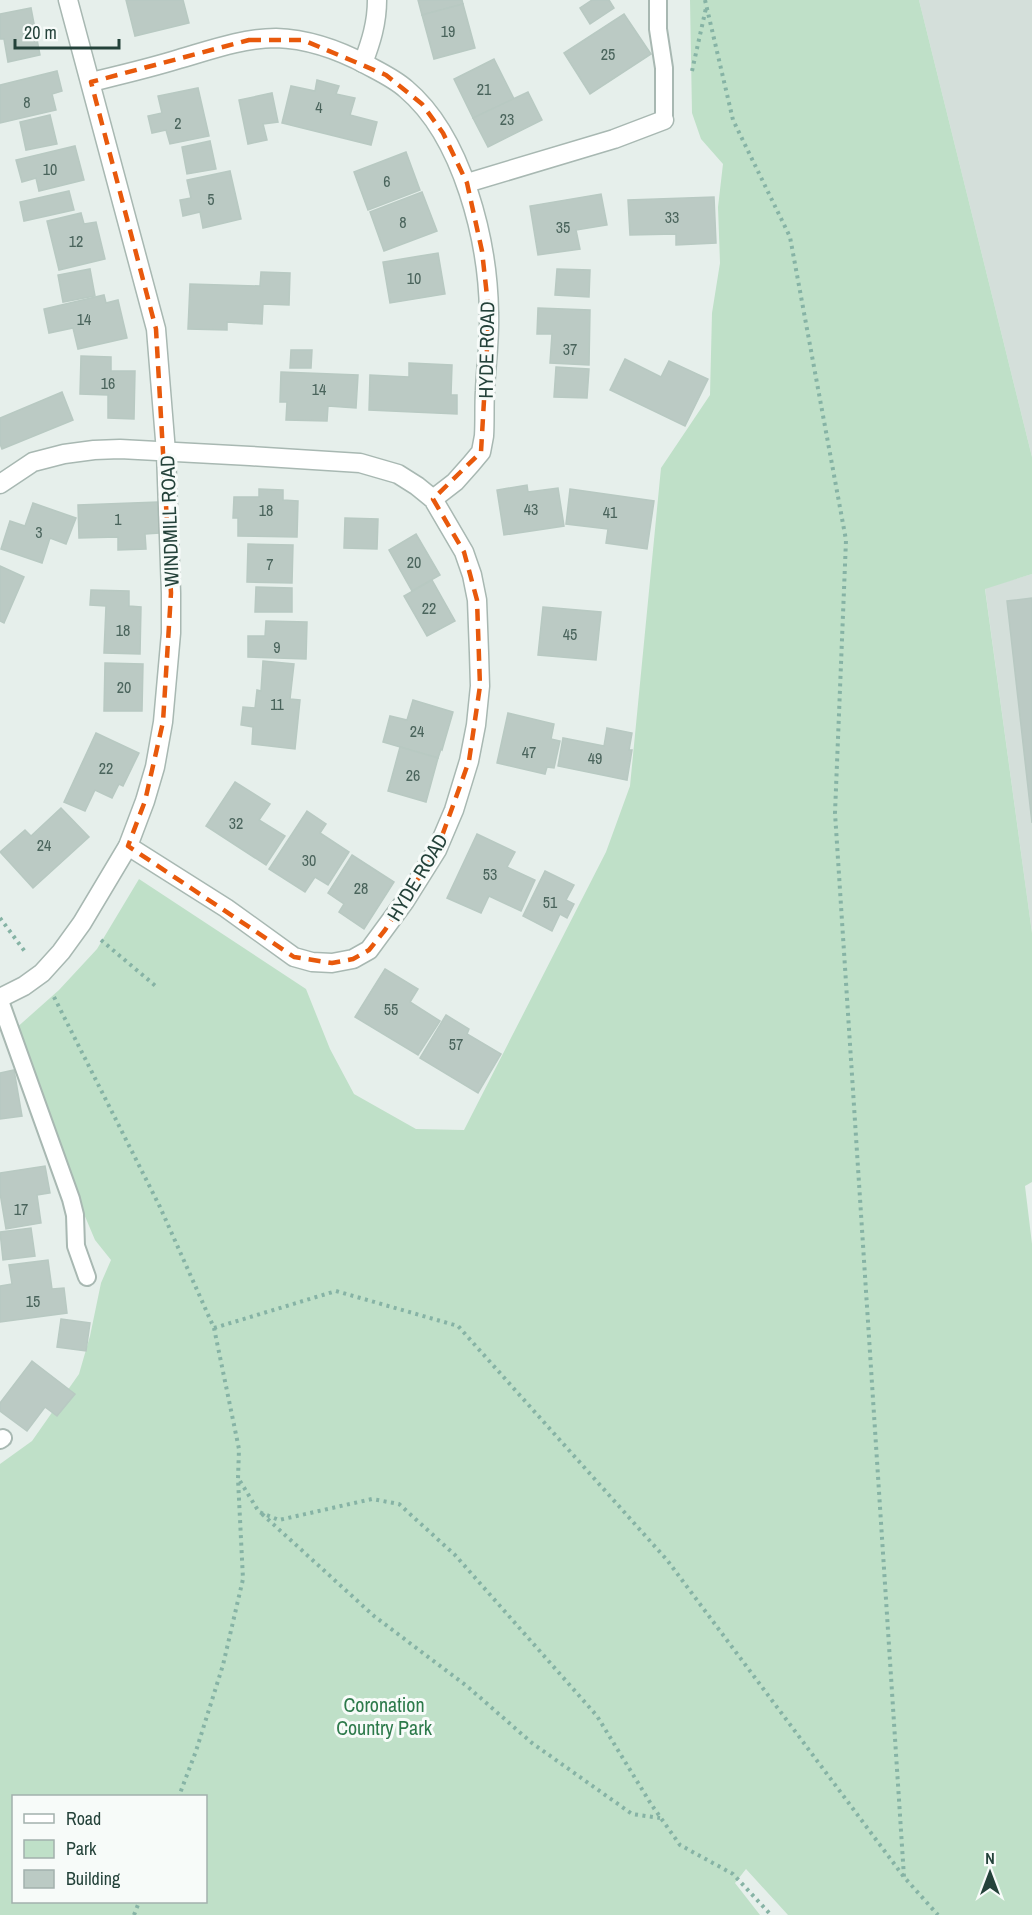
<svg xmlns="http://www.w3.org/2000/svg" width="1032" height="1915" font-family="'Archivo Narrow',sans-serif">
  <rect width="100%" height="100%" fill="#e6efeb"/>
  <g fill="#d4dfda">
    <path d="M919 0H1032V457Z"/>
    <path d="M1032 574V933L985 588Z"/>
  </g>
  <path fill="#bfe0c8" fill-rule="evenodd" d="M690 0H919L1032 457V574L985 589 1032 933V1182L1025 1186 1032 1244V1915H788L746 1869 735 1883 760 1915H0V1464L32 1441 79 1374 90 1336 101 1283 111 1260 95 1240 84 1214 14 1030 59 990 97 949 139 879 306 989 330 1049 354 1094 416 1129 464 1130 606 852 630 786 661 468 710 395 712 313 720 263 718 207 723 164 701 139 692 113ZM14 1796H206V1902H14Z"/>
  <g fill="#bbcac4" stroke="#b8c9c2" stroke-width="1.5">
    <path d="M126 0H183L189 23 135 36Z"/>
    <path d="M418 0H462L463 4 422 15Z"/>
    <path d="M592 0H609L614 8 590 24 580 8Z"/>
    <path d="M463 4 475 48 434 59 422 15Z"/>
    <path d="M31 8 40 55 8 62 4 39H0V14Z"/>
    <path d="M624 14 651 54 590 94 564 53Z"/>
    <path d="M494 59 514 99 473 118 454 79Z"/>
    <path d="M57 71 62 91 52 94 56 110 0 123V85Z"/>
    <path d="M317 80 339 86 336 94 355 98 350 115 377 122 371 145 282 123 291 86 315 91Z"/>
    <path d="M198 88 209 136 170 144 166 130 152 133 148 116 162 113 158 96Z"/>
    <path d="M528 92 542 120 488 147 473 118Z"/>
    <path d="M272 93 278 122 263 124 267 140 248 144 239 100Z"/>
    <path d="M50 115 57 144 26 150 20 122Z"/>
    <path d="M210 141 216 169 187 174 182 147Z"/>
    <path d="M75 146 84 180 39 191 36 178 22 182 16 160Z"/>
    <path d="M406 152 420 190 368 210 354 172Z"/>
    <path d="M230 171 241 219 203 228 200 212 183 216 180 200 191 198 187 180Z"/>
    <path d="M69 191 74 210 24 221 20 202Z"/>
    <path d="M422 192 437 231 384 251 370 212Z"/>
    <path d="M601 194 607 225 576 230 580 249 538 255 530 206Z"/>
    <path d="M714 197 716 243 676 245V234L630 235 628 200Z"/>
    <path d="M81 213 84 224 96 222 105 259 59 270 47 221Z"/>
    <path d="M438 253 445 294 390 303 383 262Z"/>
    <path d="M90 269 95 296 63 302 58 275Z"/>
    <path d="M557 269 590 270 589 297 555 295Z"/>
    <path d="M261 272 290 273 289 305 263 304 262 324 227 322V330L188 329 190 284 260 286Z"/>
    <path d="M104 295 106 303 118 300 127 338 78 349 73 328 49 333 44 309Z"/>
    <path d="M538 308 590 310 589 365 550 363 552 334H537Z"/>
    <path d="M291 350H312L311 368H290Z"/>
    <path d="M81 356 111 357V371H135L134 419 108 418V395L80 394Z"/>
    <path d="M625 359 661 377 669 361 708 379 685 426 610 390Z"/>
    <path d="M409 363 452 365 451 395H457V414L369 410 370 375 409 377Z"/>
    <path d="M556 367 589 369 587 398 554 397Z"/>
    <path d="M281 372 358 375 356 408 328 406 327 421 286 420 287 402H280Z"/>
    <path d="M62 392 73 420 2 449 0 444V418Z"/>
    <path d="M527 485 528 492 558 488 564 526 504 535 497 490Z"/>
    <path d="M259 489 283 490V500L298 501 297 537 238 536V518H233L234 497H259Z"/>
    <path d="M570 489 654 501 647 549 606 543 608 529 566 524Z"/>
    <path d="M158 502 159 533 145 534 146 549 118 550V537L79 538 78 505Z"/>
    <path d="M33 503 76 518 66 544 50 538 42 563 1 549 10 521 25 526Z"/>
    <path d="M345 518 378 519 377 549 344 548Z"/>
    <path d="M416 534 440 575 412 591 389 550Z"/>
    <path d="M248 544 293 545 292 583 247 582Z"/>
    <path d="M0 566 24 577 4 623 0 621Z"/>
    <path d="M432 580 455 621 427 636 404 596Z"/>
    <path d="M256 587 292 588V612H255Z"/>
    <path d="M91 590 129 591V606L141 607 140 654 104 653 106 606 90 605Z"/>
    <path d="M1032 598V823L1007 601Z"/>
    <path d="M543 607 601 612 596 660 538 655Z"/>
    <path d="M266 621 307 622 306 659 248 657V636H265Z"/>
    <path d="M263 661 294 664 290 699 300 700 295 749 252 744 253 727 241 725 243 707 255 708 257 690 261 691Z"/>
    <path d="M105 663 143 664 142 711H104Z"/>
    <path d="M413 700 453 712 442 750 441 749 438 758 383 742 390 716 407 720Z"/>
    <path d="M508 713 554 724 551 739 560 741 554 768 547 767 545 774 497 763Z"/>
    <path d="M607 728 632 733 629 750H632L627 780 558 766 563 738 604 746Z"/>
    <path d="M96 733 139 753 123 786 119 784 112 798 95 790 85 811 64 802Z"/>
    <path d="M400 747 438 758 426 802 388 791Z"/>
    <path d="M235 782 270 804 259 820 285 836 266 865 206 826Z"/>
    <path d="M61 808 89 837 33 888 0 852 25 830 31 836Z"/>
    <path d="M307 811 326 824 320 833 349 852 328 885 315 877 305 892 269 869Z"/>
    <path d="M477 834 515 852 507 867 535 880 521 911 489 896 481 913 447 898Z"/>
    <path d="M352 855 394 882 364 929 339 912 344 904 328 893Z"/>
    <path d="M545 871 574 885 566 900 574 904 567 918 560 914 552 931 523 916Z"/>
    <path d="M385 969 418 989 410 1002 440 1021 418 1055 355 1017Z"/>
    <path d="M446 1015 469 1029 467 1034 501 1054 478 1093 420 1058Z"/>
    <path d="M14 1070 22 1116 0 1119V1073Z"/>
    <path d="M45 1166 50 1193 37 1195 41 1223 6 1229 0 1193V1173Z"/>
    <path d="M31 1228 35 1256 3 1260 0 1232Z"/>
    <path d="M48 1260 52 1289 64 1288 67 1313 0 1322V1286L12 1284 9 1265Z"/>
    <path d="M61 1319 90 1323 86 1351 57 1347Z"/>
    <path d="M32 1361 75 1394 57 1416 45 1407 27 1431 0 1411V1403Z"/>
  </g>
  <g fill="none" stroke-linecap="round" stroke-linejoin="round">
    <defs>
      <g id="lane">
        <path d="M658 0V29L664 68V120"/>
        <path d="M0 1001 71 1199 75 1215 76 1246 87 1277"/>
        <path d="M0 1440 3 1438"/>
      </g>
      <g id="street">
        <path d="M363 63C371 42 377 23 377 0"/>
        <path d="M91 82C120 75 150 68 179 59 210 50 243 38 276 38 308 39 339 50 367 65 380 72 395 79 406 89 463 137 488 241 489 313 490 339 486 365 485 391 484 406 485 421 484 436L481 452 471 464 455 482 433 499"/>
        <path d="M467 183 614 139 664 120"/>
        <path d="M0 484 33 462 64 454 94 450 120 449 250 456 360 463 398 474 417 486 433 499 464 552 472 575 477 600 479 653 480 686 476 725 469 761 454 810 437 850 405 901 369 950 353 959 332 963 312 962 294 957 226 908 128 846"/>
        <path d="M0 998 24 986 42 973 61 952 82 923 128 846 145 801 155 767 163 722 171 633V593L166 452 156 329 68 0"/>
      </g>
    </defs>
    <use href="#lane" stroke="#a8b8b2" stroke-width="20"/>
    <use href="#street" stroke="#a8b8b2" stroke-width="21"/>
    <g stroke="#86b3a5" stroke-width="4" stroke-dasharray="3 4.5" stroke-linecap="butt">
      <path d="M705 0 733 120 790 237 846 540 835 813 904 1877"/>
      <path d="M692 71 706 8"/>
      <path d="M0 918 26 953"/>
      <path d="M101 940 158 988"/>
      <path d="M54 997 160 1207 214 1328 239 1449 238 1479 243 1579 223 1665 196 1751 179 1796"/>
      <path d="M214 1328 336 1291 458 1326 667 1560 904 1877 938 1915"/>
      <path d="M240 1481 259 1512 279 1520 372 1499 399 1504 455 1555 597 1716 651 1804 680 1845 733 1874 771 1915"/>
      <path d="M262 1514 374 1616 468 1687 532 1743 632 1814 660 1818"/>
      <path d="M134 1915 139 1902"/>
    </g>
    <use href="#lane" stroke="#fff" stroke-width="16"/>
    <use href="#street" stroke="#fff" stroke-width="18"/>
  </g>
  <path fill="none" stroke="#e8590c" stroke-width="4.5" stroke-dasharray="12 8" stroke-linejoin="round" d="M249 40H303L386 75 422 104 443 133 467 183 482 251 489 314 481 452 433 499 464 552 477 600 480 686 469 761 437 850 385 930 369 950 353 959 332 963 294 957 128 846 145 801 163 722 171 593 156 329 91 82Z"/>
  <g text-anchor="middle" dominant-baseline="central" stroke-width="6" stroke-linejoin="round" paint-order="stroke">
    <g font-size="16" fill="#4a645c">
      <text x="448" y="31">19</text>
      <text x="608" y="54">25</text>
      <text x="484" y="89">21</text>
      <text x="27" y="102">8</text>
      <text x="319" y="107">4</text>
      <text x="507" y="119">23</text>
      <text x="178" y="123">2</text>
      <text x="50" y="169">10</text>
      <text x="387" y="181">6</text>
      <text x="211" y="199">5</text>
      <text x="672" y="217">33</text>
      <text x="403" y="222">8</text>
      <text x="563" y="227">35</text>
      <text x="76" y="241">12</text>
      <text x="414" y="278">10</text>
      <text x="84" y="319">14</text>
      <text x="570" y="349">37</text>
      <text x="108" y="383">16</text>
      <text x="319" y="389">14</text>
      <text x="531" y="509">43</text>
      <text x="266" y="510">18</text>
      <text x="610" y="512">41</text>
      <text x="118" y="519">1</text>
      <text x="39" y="532">3</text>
      <text x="414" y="562">20</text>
      <text x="270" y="564">7</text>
      <text x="429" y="608">22</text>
      <text x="123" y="630">18</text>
      <text x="570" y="634">45</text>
      <text x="277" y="647">9</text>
      <text x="124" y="687">20</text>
      <text x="277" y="704">11</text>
      <text x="417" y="731">24</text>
      <text x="529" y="752">47</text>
      <text x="595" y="758">49</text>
      <text x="106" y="768">22</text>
      <text x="413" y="775">26</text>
      <text x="236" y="823">32</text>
      <text x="44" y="845">24</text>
      <text x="309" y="860">30</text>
      <text x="490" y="874">53</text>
      <text x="361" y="888">28</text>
      <text x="550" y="902">51</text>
      <text x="391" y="1009">55</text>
      <text x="456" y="1044">57</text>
      <text x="21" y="1209">17</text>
      <text x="33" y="1301">15</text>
    </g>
    <g font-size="20" fill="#24423a" stroke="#f7fbf9">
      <text transform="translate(486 350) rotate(-89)">HYDE ROAD</text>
      <text transform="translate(169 521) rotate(-92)">WINDMILL ROAD</text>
      <text transform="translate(417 877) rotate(-59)">HYDE ROAD</text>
    </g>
    <g font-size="20" fill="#2d7a4b" stroke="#f7fbf9">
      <text x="384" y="1704">Coronation<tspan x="384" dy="23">Country Park</tspan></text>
    </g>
  </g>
  <rect x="12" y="1795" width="195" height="108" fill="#f7fbf9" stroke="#a3b1ad" stroke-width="1.5"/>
  <rect x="24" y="1814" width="30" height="9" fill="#ffffff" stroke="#a3b1ad" stroke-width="1.5"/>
  <text x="66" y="1825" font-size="18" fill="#24423a">Road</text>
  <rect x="24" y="1840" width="30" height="18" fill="#bfe0c8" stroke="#a3b1ad" stroke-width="1.5"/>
  <text x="66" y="1855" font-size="18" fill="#24423a">Park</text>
  <rect x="24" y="1870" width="30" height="18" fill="#bbcac4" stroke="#a3b1ad" stroke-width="1.5"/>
  <text x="66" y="1885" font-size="18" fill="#24423a">Building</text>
  <g transform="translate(990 1873)" stroke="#f7fbf9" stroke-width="4.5" paint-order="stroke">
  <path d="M0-4.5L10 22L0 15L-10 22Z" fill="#24423a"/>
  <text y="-9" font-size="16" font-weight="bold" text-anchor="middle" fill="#24423a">N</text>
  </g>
  <path d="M15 39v9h104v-9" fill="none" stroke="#24423a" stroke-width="3"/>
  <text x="24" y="39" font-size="18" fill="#24423a" stroke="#f7fbf9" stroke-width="4.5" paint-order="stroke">20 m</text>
</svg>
